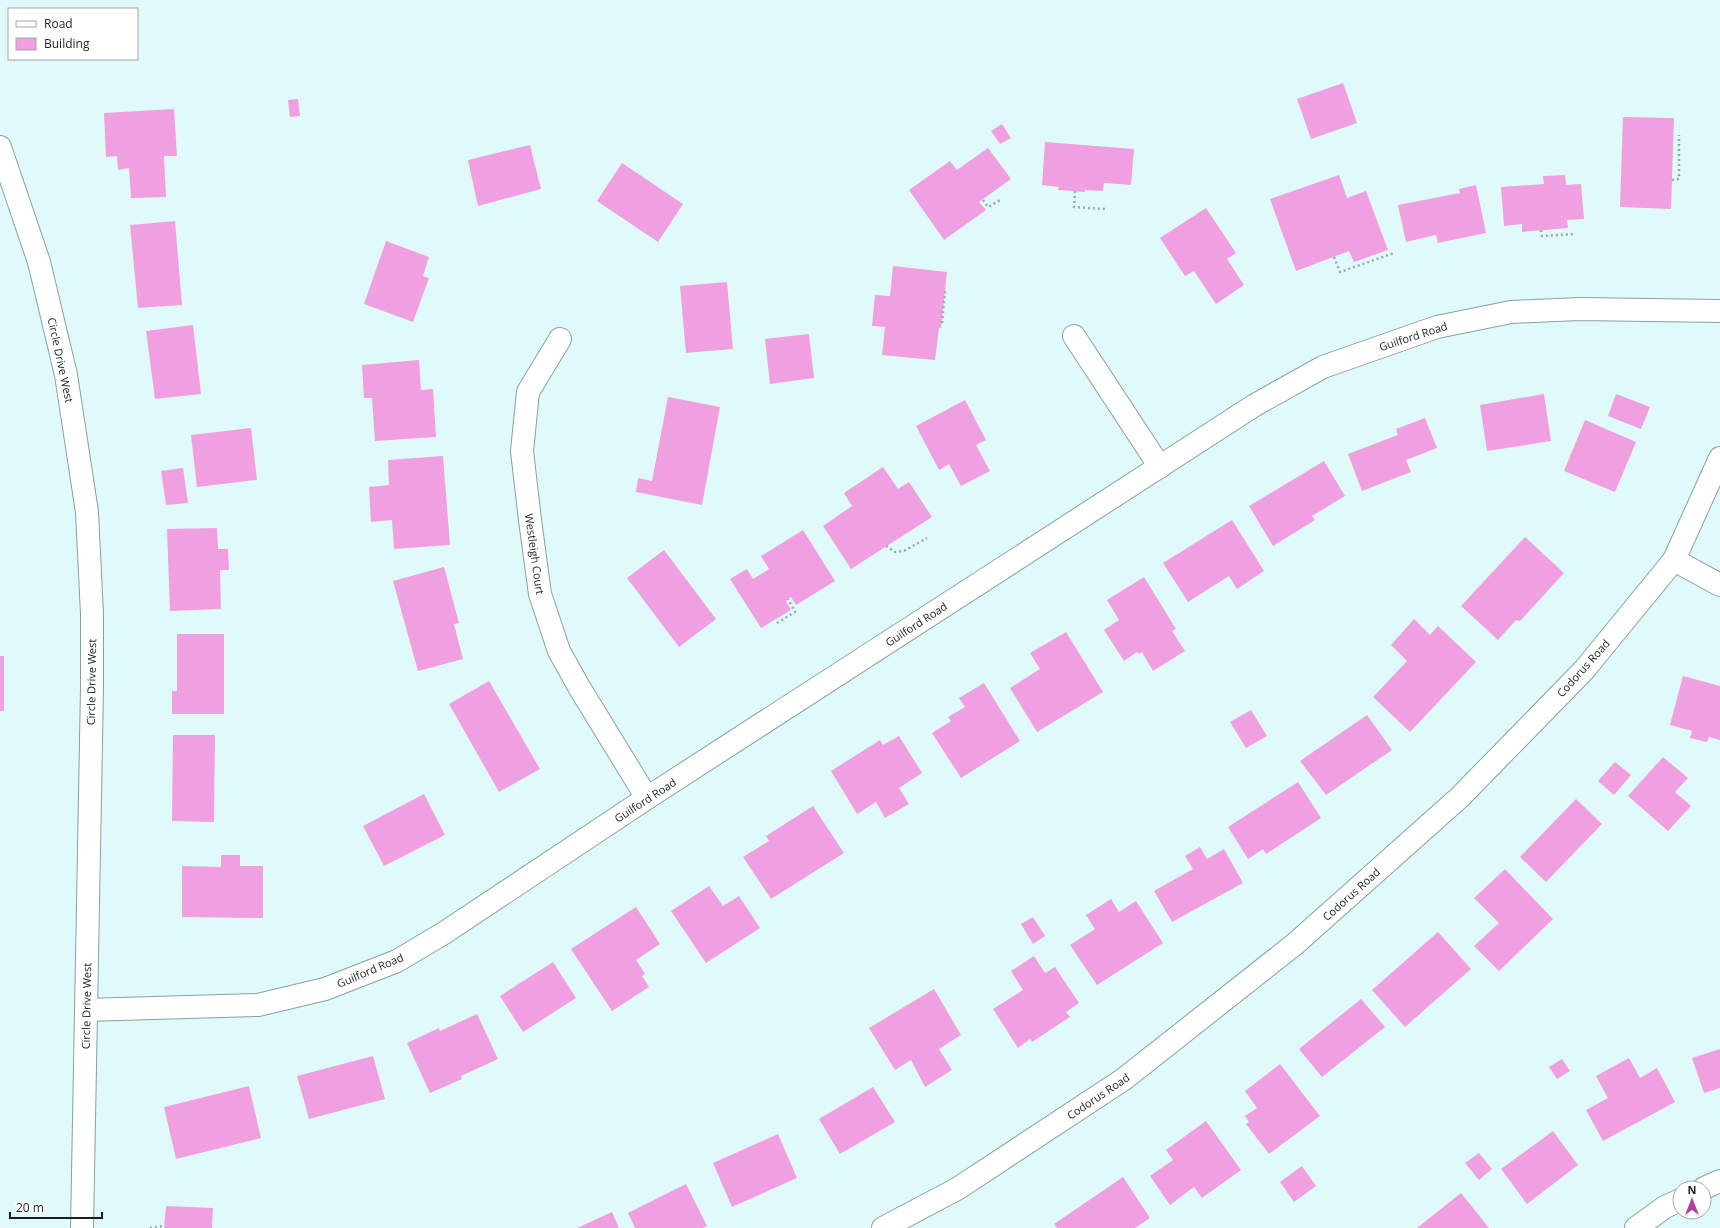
<svg xmlns="http://www.w3.org/2000/svg" width="1720" height="1228" font-family="'Open Sans',sans-serif">
  <rect width="100%" height="100%" fill="#e0f9fa"/>
  <g fill="#f0a0e0">
    <path d="M1343 83 1357 123 1311 139 1297 99Z"/>
    <path d="M298 99 300 116 290 117 288 100Z"/>
    <path d="M174 109 177 156H164L166 197 131 198 129 168 118 170 117 156 106 157 104 113Z"/>
    <path d="M1623 117 1674 118 1671 209 1620 207Z"/>
    <path d="M1002 124 1011 138 1000 144 991 131Z"/>
    <path d="M1045 142 1134 149 1131 185 1104 183 1103 191 1085 190V192L1058 190 1059 187 1042 185Z"/>
    <path d="M530 145 541 189 478 206 468 160Z"/>
    <path d="M988 148 1011 179 979 202 986 210 944 240 909 190 950 161 957 170Z"/>
    <path d="M622 163 683 204 658 242 597 201Z"/>
    <path d="M1339 175 1347 198 1366 191 1388 250 1354 262 1349 251 1296 271 1270 199Z"/>
    <path d="M1565 175 1566 185 1581 184 1584 219 1567 220 1568 228 1522 232V224L1504 226 1501 187 1544 184 1543 176Z"/>
    <path d="M1476 185 1486 233 1438 243 1436 235 1406 242 1398 205 1460 193 1459 189Z"/>
    <path d="M1206 208 1236 253 1227 259 1244 285 1216 304 1194 271 1185 276 1160 238Z"/>
    <path d="M175 221 182 305 138 308 130 225Z"/>
    <path d="M386 241 429 257 423 276 429 278 413 322 364 304Z"/>
    <path d="M893 266 947 272 941 328H939L935 360 882 355 885 327 872 326 875 295 890 296Z"/>
    <path d="M727 282 733 349 686 353 680 286Z"/>
    <path d="M193 325 201 394 155 399 146 331Z"/>
    <path d="M809 334 814 378 770 384 765 339Z"/>
    <path d="M419 360 421 390 433 389 436 437 375 441 372 398H364L362 365Z"/>
    <path d="M1544 394 1551 441 1487 451 1480 405Z"/>
    <path d="M1616 394 1650 407 1641 429 1608 416Z"/>
    <path d="M668 397 720 407 702 505 636 492 638 478 652 481Z"/>
    <path d="M965 400 986 440 976 445 990 471 961 486 949 464 939 470 916 426Z"/>
    <path d="M1425 418 1437 448 1406 460 1411 472 1362 491 1348 454 1398 435 1396 429Z"/>
    <path d="M1585 420 1636 442 1615 492 1564 471Z"/>
    <path d="M251 428 257 480 197 487 191 435Z"/>
    <path d="M443 456 450 545 394 549 392 520 371 522 369 487 389 485 388 460Z"/>
    <path d="M1324 461 1345 496 1312 516 1315 520 1273 546 1249 506Z"/>
    <path d="M883 467 898 489 909 482 932 517 851 569 823 526 852 506 844 493Z"/>
    <path d="M183 468 188 503 166 505 161 471Z"/>
    <path d="M1232 520 1264 571 1237 589 1229 576 1188 602 1163 563Z"/>
    <path d="M217 528 218 549H228L229 570H220L221 609 170 611 167 529Z"/>
    <path d="M803 530 835 581 796 605 791 597 786 601 791 610 761 628 730 579 747 569 753 579 769 569 761 556Z"/>
    <path d="M1525 537 1564 573 1520 621 1516 620 1498 640 1461 606Z"/>
    <path d="M664 550 716 619 679 647 627 578Z"/>
    <path d="M444 567 459 623 454 624 463 659 418 671 393 581Z"/>
    <path d="M1144 577 1176 629 1172 631 1185 651 1153 671 1142 652 1139 654 1137 652 1124 661 1104 630 1119 620 1107 600Z"/>
    <path d="M1414 619 1430 635 1438 626 1476 662 1410 732 1373 697 1407 661 1391 645Z"/>
    <path d="M1066 632 1103 692 1037 732 1010 688 1040 669 1030 653Z"/>
    <path d="M177 634H224V714H172V691H177Z"/>
    <rect x="0" y="656" width="4" height="55"/>
    <path d="M1683 676 1720 686V740L1709 737 1707 742 1690 738 1692 731 1670 725Z"/>
    <path d="M489 681 540 769 499 792 449 704Z"/>
    <path d="M984 683 1020 741 961 778 932 733 951 721 948 717 965 707 959 698Z"/>
    <path d="M1251 710 1267 736 1246 748 1230 722Z"/>
    <path d="M1367 715 1392 750 1326 795 1300 761Z"/>
    <path d="M173 735H215L214 822 172 821Z"/>
    <path d="M899 736 922 773 899 788 909 804 885 818 876 802 857 814 831 771 880 740 883 745Z"/>
    <path d="M1663 757 1688 778 1675 792 1691 806 1668 831 1628 796Z"/>
    <path d="M1615 762 1631 775 1614 795 1598 781Z"/>
    <path d="M1298 782 1321 818 1266 854 1263 849 1248 859 1228 827Z"/>
    <path d="M424 794 445 835 384 866 363 826Z"/>
    <path d="M1576 799 1602 824 1546 882 1520 857Z"/>
    <path d="M813 806 844 853 771 899 743 857 769 841 766 836Z"/>
    <path d="M1200 847 1207 859 1224 849 1243 883 1172 922 1154 891 1193 869 1185 856Z"/>
    <path d="M221 855H240V866H263V918L182 917V866L221 867Z"/>
    <path d="M1505 869 1553 919 1499 971 1474 946 1499 923 1474 898Z"/>
    <path d="M709 886 723 906 739 896 760 928 706 963 671 911Z"/>
    <path d="M1111 899 1119 912 1136 901 1163 943 1097 985 1070 945 1095 929 1086 915Z"/>
    <path d="M636 907 660 944 636 960 645 974 642 976 649 987 612 1011 571 949Z"/>
    <path d="M1033 917 1045 936 1033 944 1021 924Z"/>
    <path d="M1438 932 1471 969 1405 1027 1372 990Z"/>
    <path d="M1034 956 1045 973 1055 967 1079 1003 1066 1012 1070 1017 1032 1042 1030 1039 1018 1048 993 1009 1023 990 1011 971Z"/>
    <path d="M553 962 576 998 523 1032 500 996Z"/>
    <path d="M934 989 961 1035 939 1049 952 1070 925 1087 911 1060 895 1070 869 1028Z"/>
    <path d="M1361 999 1385 1027 1322 1077 1299 1049Z"/>
    <path d="M477 1014 498 1059 461 1076 462 1079 430 1093 407 1043 439 1028 440 1031Z"/>
    <path d="M1720 1049V1088L1704 1093 1692 1058Z"/>
    <path d="M373 1056 385 1099 309 1119 297 1076Z"/>
    <path d="M1629 1058 1640 1078 1657 1068 1675 1102 1603 1141 1586 1110 1608 1098 1596 1076Z"/>
    <path d="M1562 1059 1570 1071 1557 1079 1549 1067Z"/>
    <path d="M1280 1064 1320 1116 1269 1154 1246 1124 1249 1122 1245 1116 1257 1108 1245 1091Z"/>
    <path d="M249 1086 261 1138 176 1159 164 1107Z"/>
    <path d="M873 1087 895 1122 840 1154 819 1119Z"/>
    <path d="M1206 1121 1241 1170 1202 1198 1194 1187 1170 1205 1150 1176 1173 1160 1166 1150Z"/>
    <path d="M1553 1131 1578 1165 1527 1204 1501 1169Z"/>
    <path d="M778 1134 797 1178 732 1207 713 1163Z"/>
    <path d="M1479 1153 1492 1169 1479 1180 1465 1163Z"/>
    <path d="M1302 1166 1316 1186 1294 1202 1280 1182Z"/>
    <path d="M1123 1177 1150 1218 1135 1228H1057L1054 1224Z"/>
    <path d="M686 1184 707 1226 703 1228H635L628 1213Z"/>
    <path d="M1461 1193 1489 1228H1417Z"/>
    <path d="M166 1206 213 1208 212 1228H164Z"/>
    <path d="M612 1212 619 1228H577Z"/>
  </g>
  <g fill="none" stroke-linecap="round" stroke-linejoin="round">
    <defs>
      <g id="minor">
        <path d="M0 147 39 262 66 375 87 512 92 614V688L82 1228"/>
        <path d="M1074 336 1160 467"/>
        <path d="M560 339 528 392 522 451 530 520 540 594 559 651 579 687 647 798"/>
        <path d="M1674 560 1720 585"/>
        <path d="M86 1010 258 1005 325 989 397 961 444 933 647 798 1255 405 1323 367 1437 327 1511 312 1579 309 1720 311"/>
        <path d="M1704 1188 1720 1181"/>
        <path d="M883 1228 957 1189 1124 1079 1295 944 1460 797 1584 670 1674 560 1720 458"/>
        <path d="M1636 1228 1665 1207 1680 1200"/>
      </g>
    </defs>
    <use href="#minor" stroke="#89a0a1" stroke-width="24"/>
    <g stroke="#97aaaa" stroke-width="2.5" stroke-dasharray="2 3" stroke-linecap="butt">
      <path d="M1672 180 1679 179V135"/>
      <path d="M1075 191 1074 207 1105 209"/>
      <path d="M983 200 988 207 1002 199"/>
      <path d="M1541 230 1542 236 1575 234"/>
      <path d="M1334 257 1340 272 1394 253"/>
      <path d="M942 323 945 291"/>
      <path d="M886 546 895 552 904 551 927 538"/>
      <path d="M777 623 795 612 788 599"/>
      <path d="M150 1228 164 1226"/>
    </g>
    <use href="#minor" stroke="#fff" stroke-width="22"/>
  </g>
  <g text-anchor="middle" dominant-baseline="central" stroke-width="3" stroke-linejoin="round" paint-order="stroke">
    <g font-size="11" fill="#182121" stroke="#fff">
      <text transform="translate(1413 336) rotate(-18)">Guilford Road</text>
      <text transform="translate(61 360) rotate(78)">Circle Drive West</text>
      <text transform="translate(535 554) rotate(82)">Westleigh Court</text>
      <text transform="translate(916 624) rotate(-33)">Guilford Road</text>
      <text transform="translate(1583 668) rotate(-48)">Codorus Road</text>
      <text transform="translate(91 682) rotate(-89)">Circle Drive West</text>
      <text transform="translate(645 800) rotate(-33)">Guilford Road</text>
      <text transform="translate(1351 894) rotate(-42)">Codorus Road</text>
      <text transform="translate(370 970) rotate(-23)">Guilford Road</text>
      <text transform="translate(86 1006) rotate(-89)">Circle Drive West</text>
      <text transform="translate(1098 1096) rotate(-34)">Codorus Road</text>
    </g>
  </g>
  <rect x="8" y="8" width="130" height="52" fill="#ffffff" stroke="#a3a6a6"/>
  <rect x="16" y="21" width="20" height="6" fill="#ffffff" stroke="#a3a6a6"/>
  <text x="44" y="28" font-size="12" fill="#182121">Road</text>
  <rect x="16" y="38" width="20" height="12" fill="#f0a0e0" stroke="#a3a6a6"/>
  <text x="44" y="48" font-size="12" fill="#182121">Building</text>
  <g transform="translate(1692 1200)"><circle r="19" fill="#ffffff" stroke="#a3a6a6"/>
  <path d="M0-3L7 15L0 10L-7 15Z" fill="#b042a0"/>
  <text y="-6" font-size="11" font-weight="bold" text-anchor="middle" fill="#182121">N</text>
  </g>
  <path d="M10 1212v6h92v-6" fill="none" stroke="#182121" stroke-width="2"/>
  <text x="16" y="1212" font-size="12" fill="#182121" stroke="#ffffff" stroke-width="3" paint-order="stroke">20 m</text>
</svg>
